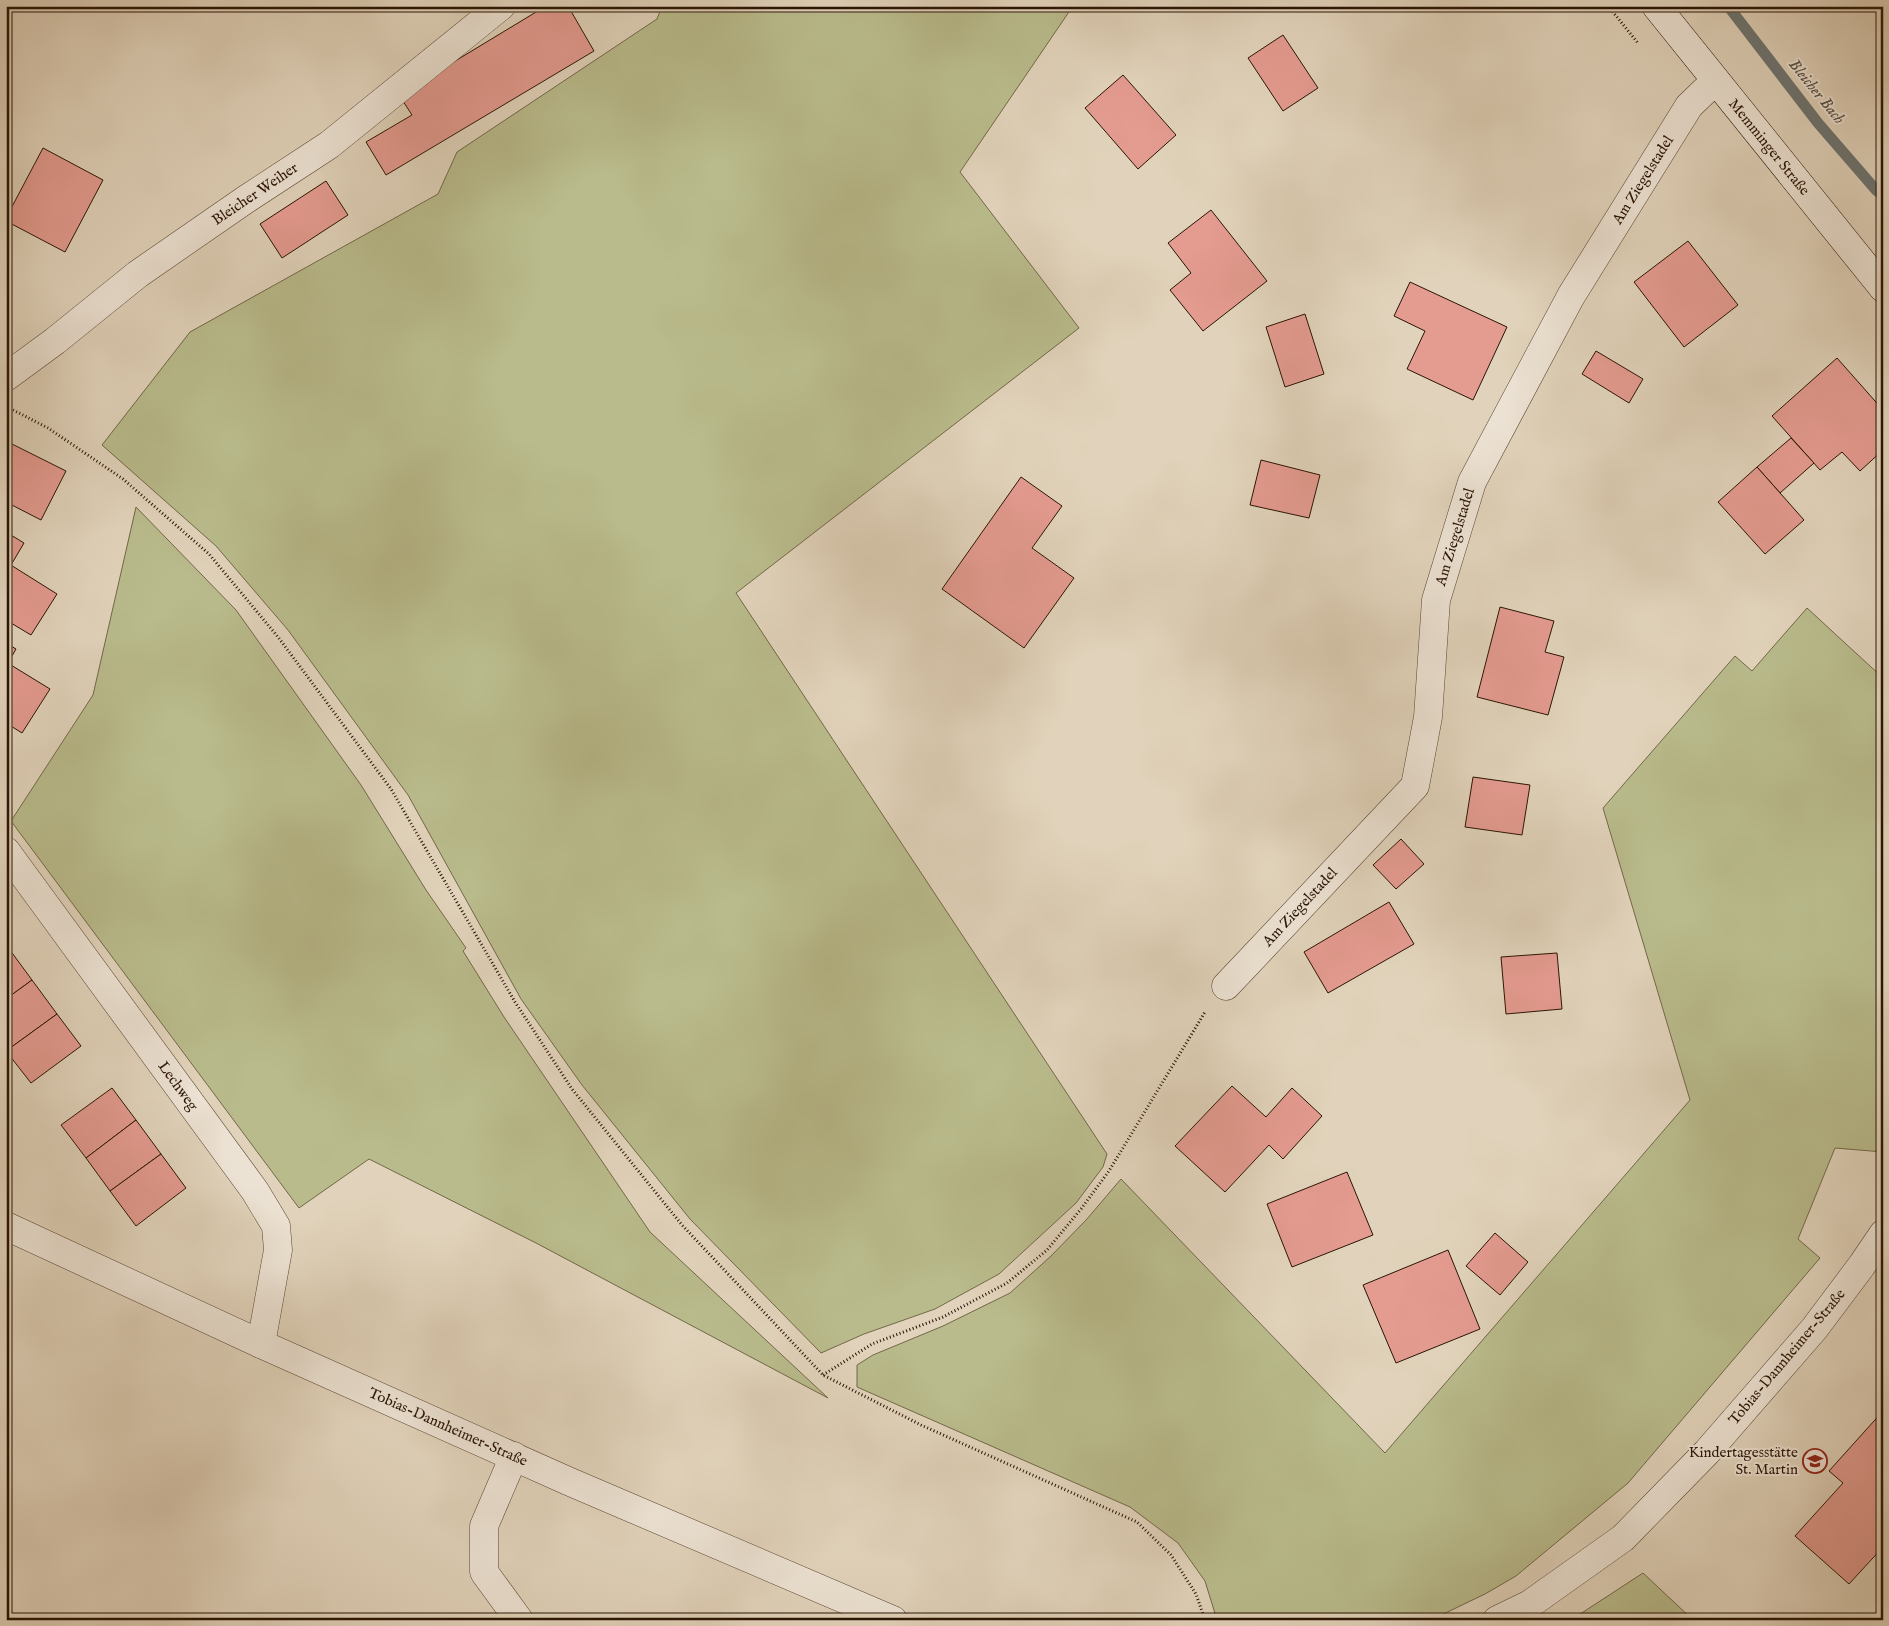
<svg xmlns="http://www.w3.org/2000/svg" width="1889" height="1626" font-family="'IM FELL English',serif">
  <rect width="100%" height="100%" fill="#e1d3bb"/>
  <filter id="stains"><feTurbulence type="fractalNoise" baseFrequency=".004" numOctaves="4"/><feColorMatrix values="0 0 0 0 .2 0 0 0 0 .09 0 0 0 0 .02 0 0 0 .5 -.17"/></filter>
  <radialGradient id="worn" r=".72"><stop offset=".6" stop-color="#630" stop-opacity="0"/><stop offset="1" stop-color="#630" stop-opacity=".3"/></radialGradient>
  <g fill="#b9bb8c" stroke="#726848">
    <path d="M662 6H1073L960 172 1079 328 736 593 1107 1154 1103 1167 1076 1203 999 1274 935 1309 864 1334 821 1353 690 1219 582 1085 521 999 408 795 288 630 216 546 102 445 190 332 438 194 457 152 657 19Z"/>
    <path d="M136 507 236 610 361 785 426 890 466 948 463 951 504 1017 650 1232 828 1398 536 1243 369 1159 299 1208 11 821 93 695Z"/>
    <path d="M1807 608 1883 678V1152L1835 1148 1798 1239 1820 1258 1628 1483 1516 1576 1485 1594 1431 1620H1217L1205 1581 1178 1543 1130 1507 857 1387V1365L873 1355 943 1326 1010 1293 1051 1256 1087 1219 1121 1179 1385 1453 1690 1100 1603 808 1735 656 1752 671Z"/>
    <path d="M1643 1573 1693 1620H1571Z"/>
  </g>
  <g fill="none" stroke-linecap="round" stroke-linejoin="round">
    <path stroke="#6d7572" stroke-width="11" d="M1728 6 1818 123 1876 190 1883 195"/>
  </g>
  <g fill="#e49b90" stroke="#2a1404">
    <path d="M546 6H568L594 51 386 175 366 142 412 115 399 95Z"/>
    <path d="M1283 35 1318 88 1283 111 1248 58Z"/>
    <path d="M1123 75 1176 135 1138 169 1085 108Z"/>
    <path d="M43 148 103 180 65 252 6 221V218Z"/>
    <path d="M326 181 348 215 282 258 260 224Z"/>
    <path d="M1211 210 1267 281 1203 331 1170 290 1191 273 1168 243Z"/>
    <path d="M1688 241 1738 305 1684 347 1634 282Z"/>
    <path d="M1410 282 1507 327 1473 400 1407 369 1425 331 1394 316Z"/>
    <path d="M1305 314 1324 374 1285 387 1266 327Z"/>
    <path d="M1596 351 1643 379 1629 403 1582 374Z"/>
    <path d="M1837 358 1883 410V450L1860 471 1842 452 1820 470 1772 416Z"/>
    <path d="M1791 438 1814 463 1780 493 1757 467Z"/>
    <path d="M6 441 66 471 41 520 6 502Z"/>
    <path d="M1261 460 1320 475 1309 518 1250 505Z"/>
    <path d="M1757 467 1804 520 1765 554 1718 502Z"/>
    <path d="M1021 477 1062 506 1032 548 1074 578 1024 648 942 589Z"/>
    <path d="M6 532 24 543 11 565 6 562Z"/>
    <path d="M6 562 57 594 31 635 6 620Z"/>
    <path d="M1500 607 1554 621 1545 652 1564 657 1548 715 1477 697Z"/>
    <path d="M6 643 16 649 8 663 6 662Z"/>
    <path d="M6 662 50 689 22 733 6 723Z"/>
    <path d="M1473 777 1530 785 1522 835 1465 827Z"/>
    <path d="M1401 839 1424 864 1396 889 1373 865Z"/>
    <path d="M1389 902 1414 944 1328 993 1304 952Z"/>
    <path d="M7 946 32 980 6 999V947Z"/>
    <path d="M1557 953 1562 1009 1506 1014 1501 957Z"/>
    <path d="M32 980 57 1014 6 1051V999Z"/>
    <path d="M57 1014 81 1046 31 1083 6 1051Z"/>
    <path d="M1232 1086 1266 1117 1292 1088 1322 1116 1283 1159 1269 1145 1225 1192 1175 1146Z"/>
    <path d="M112 1088 136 1120 86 1158 61 1125Z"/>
    <path d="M136 1120 161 1154 110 1191 86 1158Z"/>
    <path d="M161 1154 186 1188 136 1226 110 1191Z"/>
    <path d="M1347 1172 1373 1235 1292 1267 1267 1204Z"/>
    <path d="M1495 1233 1528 1262 1500 1295 1466 1266Z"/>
    <path d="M1448 1250 1480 1329 1396 1363 1363 1285Z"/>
    <path d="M1883 1411V1547L1849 1584 1795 1536 1843 1483 1829 1471Z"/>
  </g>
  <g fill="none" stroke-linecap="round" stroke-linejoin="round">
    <defs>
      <g id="minor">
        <path d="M6 377 55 341 138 274 245 200 329 145 501 6"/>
        <path d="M6 851 255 1191 276 1226 278 1250 261 1344"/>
        <path d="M1226 986 1415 786 1428 717 1436 600 1472 482 1571 296 1689 106 1715 81"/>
        <path d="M6 1226 261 1344 568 1481 893 1620"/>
        <path d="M514 1456 484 1526V1572L519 1620"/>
        <path d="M1497 1620 1530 1604 1623 1538 1707 1452 1814 1329 1862 1265 1883 1234"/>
      </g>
      <path id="secondary" d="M1656 6 1883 288"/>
    </defs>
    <use href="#minor" stroke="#584432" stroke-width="29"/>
    <use href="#secondary" stroke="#2a1404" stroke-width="29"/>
    <g stroke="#2a1404" stroke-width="3" stroke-dasharray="1 2.5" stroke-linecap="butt">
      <path d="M1608 6 1638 43"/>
      <path d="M13 410 48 428 123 479 209 554 278 637 391 789 515 1002 572 1089 682 1225 823 1375 921 1425 1137 1522 1171 1555 1196 1594 1205 1620"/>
      <path d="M823 1375 872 1344 943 1317 1007 1283 1047 1250 1081 1209 1109 1171 1205 1012"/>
    </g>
    <use href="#minor" stroke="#ece2d3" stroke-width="28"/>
    <use href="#secondary" stroke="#ece2d3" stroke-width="28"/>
  </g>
  <defs>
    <symbol id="school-ring" viewBox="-11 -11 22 22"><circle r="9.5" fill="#ece2d3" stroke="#8f2418" stroke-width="1.5"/><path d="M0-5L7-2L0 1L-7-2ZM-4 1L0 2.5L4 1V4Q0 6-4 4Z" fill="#8f2418"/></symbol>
  </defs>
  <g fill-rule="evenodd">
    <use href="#school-ring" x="1801" y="1447" width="28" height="28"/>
  </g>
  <g text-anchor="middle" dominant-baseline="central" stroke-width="4" stroke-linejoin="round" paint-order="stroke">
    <g font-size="15" fill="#2a1404" stroke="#ece2d3">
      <text transform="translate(1769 147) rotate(51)">Memminger Straße</text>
      <text transform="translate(1643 180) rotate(-58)">Am Ziegelstadel</text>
      <text transform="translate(255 194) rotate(-34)">Bleicher Weiher</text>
      <text transform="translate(1455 537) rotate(-73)">Am Ziegelstadel</text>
      <text transform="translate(1300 907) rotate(-47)">Am Ziegelstadel</text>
      <text transform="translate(178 1086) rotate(54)">Lechweg</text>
      <text transform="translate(1787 1357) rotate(-50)">Tobias-Dannheimer-Straße</text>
      <text transform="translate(448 1427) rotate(24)">Tobias-Dannheimer-Straße</text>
    </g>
    <g font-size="15" fill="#2a1404" stroke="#ece2d3" text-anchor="end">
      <text x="1798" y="1452">Kindertagesstätte<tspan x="1798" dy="17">St. Martin</tspan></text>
    </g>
    <g font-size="16" font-style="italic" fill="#514c44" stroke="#ece2d3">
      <text transform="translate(1816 92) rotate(51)">Bleicher Bach</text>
    </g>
  </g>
  <rect width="1889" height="1626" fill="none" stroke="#e1d3bb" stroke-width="25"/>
  <rect x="8" y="8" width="1874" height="1611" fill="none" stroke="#2a1404" stroke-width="2.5"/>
  <rect x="12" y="12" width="1864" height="1601" fill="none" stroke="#2a1404"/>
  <rect width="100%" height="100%" filter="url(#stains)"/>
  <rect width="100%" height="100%" fill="url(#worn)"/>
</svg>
